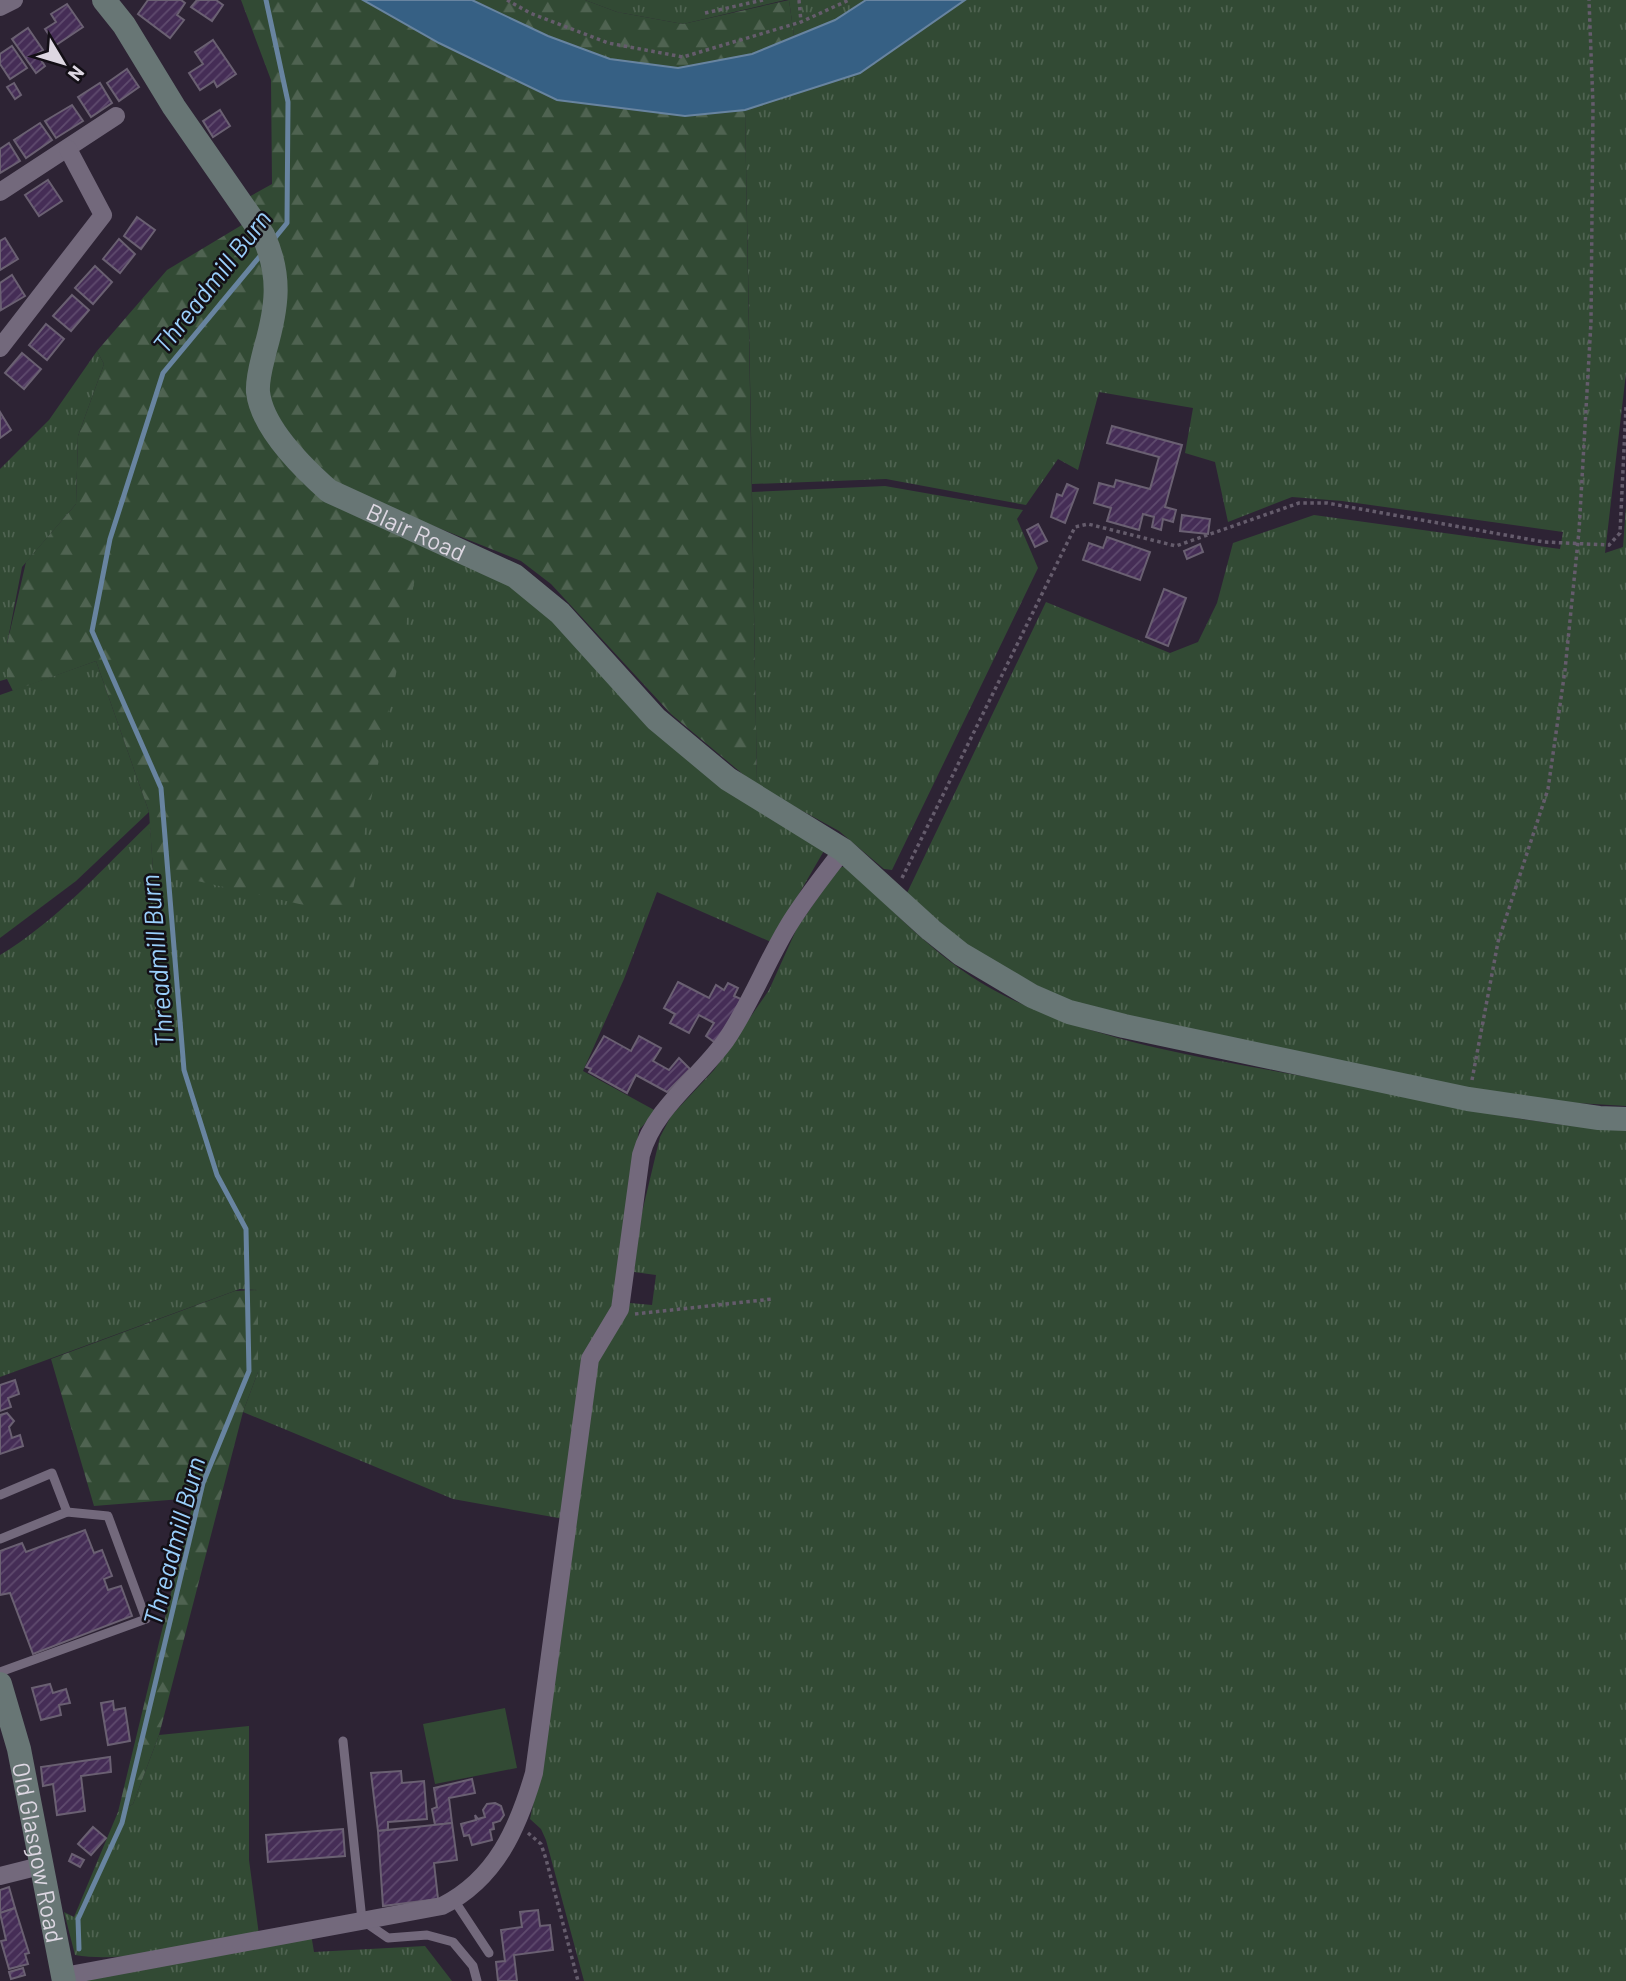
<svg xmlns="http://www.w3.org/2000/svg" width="1626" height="1981" font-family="Barlow,sans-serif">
  <defs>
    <pattern id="grass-tufts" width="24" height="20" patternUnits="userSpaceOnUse" patternTransform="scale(1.75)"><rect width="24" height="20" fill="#324a34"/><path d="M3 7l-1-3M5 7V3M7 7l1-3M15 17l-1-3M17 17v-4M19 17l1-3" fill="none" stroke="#4f6351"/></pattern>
    <pattern id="forest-firs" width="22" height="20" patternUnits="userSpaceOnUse" patternTransform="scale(1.75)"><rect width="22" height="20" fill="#324a34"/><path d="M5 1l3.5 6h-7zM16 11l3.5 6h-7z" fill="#4f6351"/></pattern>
    <pattern id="building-hatch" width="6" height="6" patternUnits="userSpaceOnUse" patternTransform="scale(1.75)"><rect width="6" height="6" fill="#452d56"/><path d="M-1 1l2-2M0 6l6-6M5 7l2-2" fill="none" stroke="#5f4b6e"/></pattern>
  </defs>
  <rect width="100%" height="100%" fill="#2d2334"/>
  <g fill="url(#grass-tufts)">
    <path d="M585 0H785L683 24 617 12Z"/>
    <path d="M789 0H866L835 20 794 36Z"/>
    <path d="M965 0H1626V373L1605 553 1623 547 1626 505V1106L1544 1101 1449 1086 1071 1003 976 954 907 893 1046 602 1170 653 1198 642 1217 603 1233 543 1314 515 1560 549 1563 532 1342 501 1292 497 1228 522 1215 462 1185 453 1193 408 1099 392 1078 470 1058 459 1026 505 886 479 752 484 745 110 860 73Z"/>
    <path d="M97 351 104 364 78 436 76 504 22 567 7 644V679L0 681V469L49 420Z"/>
    <path d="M885 486 1023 510 1017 519 1038 568 892 870 884 869 839 831 757 786 752 492Z"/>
    <path d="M422 543 509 584 825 849 771 942 657 892 624 979 583 1071 656 1111 639 1130 615 1304 601 1328 564 1519 453 1499 243 1412 258 1372 257 1290 240 1289 0 1377V955C57 921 103 868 150 823L153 871Z"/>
    <path d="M96 661 149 812 76 881 0 938V695Z"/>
    <path d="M839 867H848C895 913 943 965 1003 995 1106 1047 1227 1061 1339 1083 1434 1102 1530 1126 1626 1130V1981H584L546 1840 541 1829 530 1819 541 1767 598 1361C606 1339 622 1325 630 1303L652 1305 656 1275 634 1272 639 1225 660 1137 671 1116 714 1070 769 990 797 928Z"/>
    <path d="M249 1726V1860L259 1935C205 1943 127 1964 75 1955L64 1912 74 1917 118 1812 133 1804 159 1735Z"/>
    <path d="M311 1934 314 1952 425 1946 452 1981H78Z"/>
  </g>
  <g fill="url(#forest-firs)">
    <path d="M241 0H363L439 43 685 116 745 110 757 786 671 714 551 584 521 561 426 523 348 915 153 871 149 812 96 661 13 691 7 679V644L26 562 76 504 78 436 104 364 97 351 167 270 260 214 247 198 272 184 271 80Z"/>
    <path d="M472 0H585L617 12 683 24 789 0 794 36 752 54 678 68 610 59 548 36Z"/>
    <path d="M258 1290V1372L243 1412 159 1735 133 1804 118 1812 194 1498 94 1506 51 1359 235 1291Z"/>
  </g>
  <path fill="#324a34" d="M505 1708 517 1768 435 1784 423 1724Z"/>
  <path fill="#366084" stroke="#6884a0" stroke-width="2" d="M363 0H472L548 36 610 59 678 68 752 54 835 20 866 0H965L860 73 745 110 685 116 557 100 439 43Z"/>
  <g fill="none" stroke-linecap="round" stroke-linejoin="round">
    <g stroke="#6884a0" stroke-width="5">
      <path d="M266 0 288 102 287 223 274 239"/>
      <path d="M79 1949 78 1919 122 1823 203 1483 249 1371 246 1229 217 1175 184 1070 161 788 92 631 110 539 163 373 261 255"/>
    </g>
  </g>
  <g fill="url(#building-hatch)" stroke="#6a6072" stroke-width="2">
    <path d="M148 0H181L185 3 177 15 184 20 170 38 138 14Z"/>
    <path d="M197 0H216L223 5 212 21 191 7Z"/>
    <path d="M67 4 83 27 56 45 45 29 56 22 51 14Z"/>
    <path d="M28 28 43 50 37 54 45 66 36 73 12 39Z"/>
    <path d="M213 40 236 74 217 87 214 81 200 90 189 73 203 64 195 52Z"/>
    <path d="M12 46 27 68 10 79 0 64V54Z"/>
    <path d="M127 69 139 87 119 101 107 83Z"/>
    <path d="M14 83 21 95 15 99 7 87Z"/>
    <path d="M100 83 112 103 91 117 78 97Z"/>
    <path d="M72 105 83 121 56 138 45 121Z"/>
    <path d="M220 110 230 126 213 137 203 121Z"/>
    <path d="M40 123 52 140 26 158 14 140Z"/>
    <path d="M9 143 20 161 0 173V149Z"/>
    <path d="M48 180 62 201 39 216 25 195Z"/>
    <path d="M137 217 155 230 141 249 124 236Z"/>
    <path d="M5 238 18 259 0 270V241Z"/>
    <path d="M119 239 135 254 120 273 103 259Z"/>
    <path d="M95 266 112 282 93 304 75 288Z"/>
    <path d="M12 275 25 296 1 310 0 283Z"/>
    <path d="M72 295 89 310 71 331 53 316Z"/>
    <path d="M46 324 64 339 47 360 29 345Z"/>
    <path d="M22 353 41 369 24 389 5 373Z"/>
    <path d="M0 412 11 430 0 438Z"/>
    <path d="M1112 426 1182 445 1165 507 1176 510 1173 522 1163 519 1161 530 1152 527 1154 517 1143 514 1139 530 1107 521 1111 508 1094 503 1099 483 1114 487 1116 480 1150 489 1159 457 1107 443Z"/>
    <path d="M1067 484 1078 489 1065 523 1051 517 1057 494 1062 496Z"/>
    <path d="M1182 515 1210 519 1208 534 1180 531Z"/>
    <path d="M1038 524 1047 541 1035 547 1027 530Z"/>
    <path d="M1107 537 1150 552 1140 580 1083 560 1089 543 1103 548Z"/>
    <path d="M1200 544 1203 552 1187 559 1184 551Z"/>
    <path d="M1164 589 1186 598 1168 646 1146 637Z"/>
    <path d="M678 982 709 998 716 985 724 990 728 983 738 988 734 996 743 1000 717 1044 706 1036 714 1023 699 1015 689 1033 670 1023 675 1014 664 1008Z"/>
    <path d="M604 1036 631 1051 639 1036 661 1048 653 1061 669 1070 679 1058 690 1069 667 1092 636 1075 627 1093 589 1072 591 1069 586 1067Z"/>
    <path d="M15 1380 19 1394 8 1398 11 1407 0 1411V1385Z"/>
    <path d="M7 1413 14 1421 9 1427 12 1438 20 1435 23 1446 0 1454V1415Z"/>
    <path d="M85 1530 94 1553 102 1550 112 1576 104 1579 108 1590 121 1586 132 1616 33 1654 10 1593 0 1595V1551L22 1543 26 1552Z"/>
    <path d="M50 1684 53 1693 66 1689 70 1703 59 1705 61 1715 41 1720 32 1688Z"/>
    <path d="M113 1701 114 1710 125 1708 130 1741 108 1745 101 1703Z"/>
    <path d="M110 1757 111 1772 81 1776 85 1811 57 1815 53 1784 43 1786 41 1767Z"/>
    <path d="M401 1771 402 1783 424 1781 427 1819 388 1822V1830L378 1831 371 1773Z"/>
    <path d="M472 1779 475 1793 449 1798 452 1823 435 1825 432 1809 437 1807 434 1788Z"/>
    <path d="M495 1803 501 1806 504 1815 500 1821 493 1823 494 1829 490 1830 492 1840 472 1845 469 1835 464 1836 461 1824 476 1820 475 1815 478 1819 485 1817 483 1810 487 1804Z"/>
    <path d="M452 1823 457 1860 434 1863 438 1899 383 1906 378 1831Z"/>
    <path d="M93 1827 106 1838 91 1855 78 1844Z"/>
    <path d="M343 1829 345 1856 268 1862 266 1835Z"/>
    <path d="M72 1854 84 1860 80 1867 69 1861Z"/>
    <path d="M9 1887 15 1908 0 1913V1890Z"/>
    <path d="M15 1908 29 1953 25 1954 28 1964 9 1969 1 1941 6 1940 0 1913Z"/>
    <path d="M538 1910 540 1926 550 1925 553 1950 514 1955 517 1981H498L496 1962 505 1961 501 1930 522 1927 520 1912Z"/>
    <path d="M23 1968 25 1975 11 1979 9 1972Z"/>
  </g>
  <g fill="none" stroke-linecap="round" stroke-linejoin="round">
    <g stroke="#655c6c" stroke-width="3.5" stroke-dasharray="3.5 3.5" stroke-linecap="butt">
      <path d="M507 0 530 13 608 43 683 57 801 22 849 0"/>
      <path d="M799 0 801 22"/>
      <path d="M705 13 763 0"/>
      <path d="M902 878 1075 527 1088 524 1176 546 1299 503H1327L1544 542 1609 545 1620 533 1626 407"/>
      <path d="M1472 1080 1498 942 1548 789 1565 670 1579 531 1591 322 1593 105 1589 0"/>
      <path d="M635 1314 772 1299"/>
      <path d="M528 1833 541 1844 546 1859 578 1981"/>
    </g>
    <g stroke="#73697c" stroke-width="9">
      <path d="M0 1495 52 1473 67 1512 0 1539"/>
      <path d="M0 1672 146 1619 108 1516 67 1512"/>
      <path d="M343 1741 362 1920 388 1938 427 1935 453 1942 473 1966 477 1981"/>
      <path d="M454 1900 489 1953"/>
    </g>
    <g stroke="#73697c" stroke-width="18">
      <path d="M0 7 14 0"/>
      <path d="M0 192 116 116"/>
      <path d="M0 348 103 215 68 149"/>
      <path d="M0 1876 40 1866"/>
      <path d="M64 1976 442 1906C496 1879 518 1828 534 1773L590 1359 620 1309 641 1155C654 1108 698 1079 726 1040 750 1005 765 965 787 928 803 901 824 875 843 850"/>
    </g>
    <g stroke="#687675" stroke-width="24">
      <path id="s1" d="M104 0 124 25 174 107 263 235C282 276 277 308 265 350 262 363 257 378 258 392 262 428 303 468 329 491L515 576 560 613 656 719 728 779 843 850 931 930 961 954 1032 996 1069 1012 1124 1026 1468 1099 1599 1118 1626 1119"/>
      <path id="s2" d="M0 1684 19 1749 64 1981"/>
    </g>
  </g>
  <g text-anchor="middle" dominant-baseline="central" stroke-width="5" stroke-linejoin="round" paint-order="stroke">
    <g font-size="24" fill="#ddd7e2" stroke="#130f16">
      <text stroke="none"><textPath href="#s1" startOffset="665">Blair Road</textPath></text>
      <text stroke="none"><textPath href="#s2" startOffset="173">Old Glasgow Road</textPath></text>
    </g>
    <g font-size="26" font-style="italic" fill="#9acffc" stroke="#130f16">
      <text transform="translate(211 281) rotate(-52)">Threadmill Burn</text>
      <text transform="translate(156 961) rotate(-95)">Threadmill Burn</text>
      <text transform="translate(173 1541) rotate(-75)">Threadmill Burn</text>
    </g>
  </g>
  <g transform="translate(63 63) rotate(128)" stroke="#130f16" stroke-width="5" paint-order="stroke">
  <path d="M0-5L12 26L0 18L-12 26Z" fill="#ddd7e2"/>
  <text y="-10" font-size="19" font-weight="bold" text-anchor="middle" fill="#ddd7e2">N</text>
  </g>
</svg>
